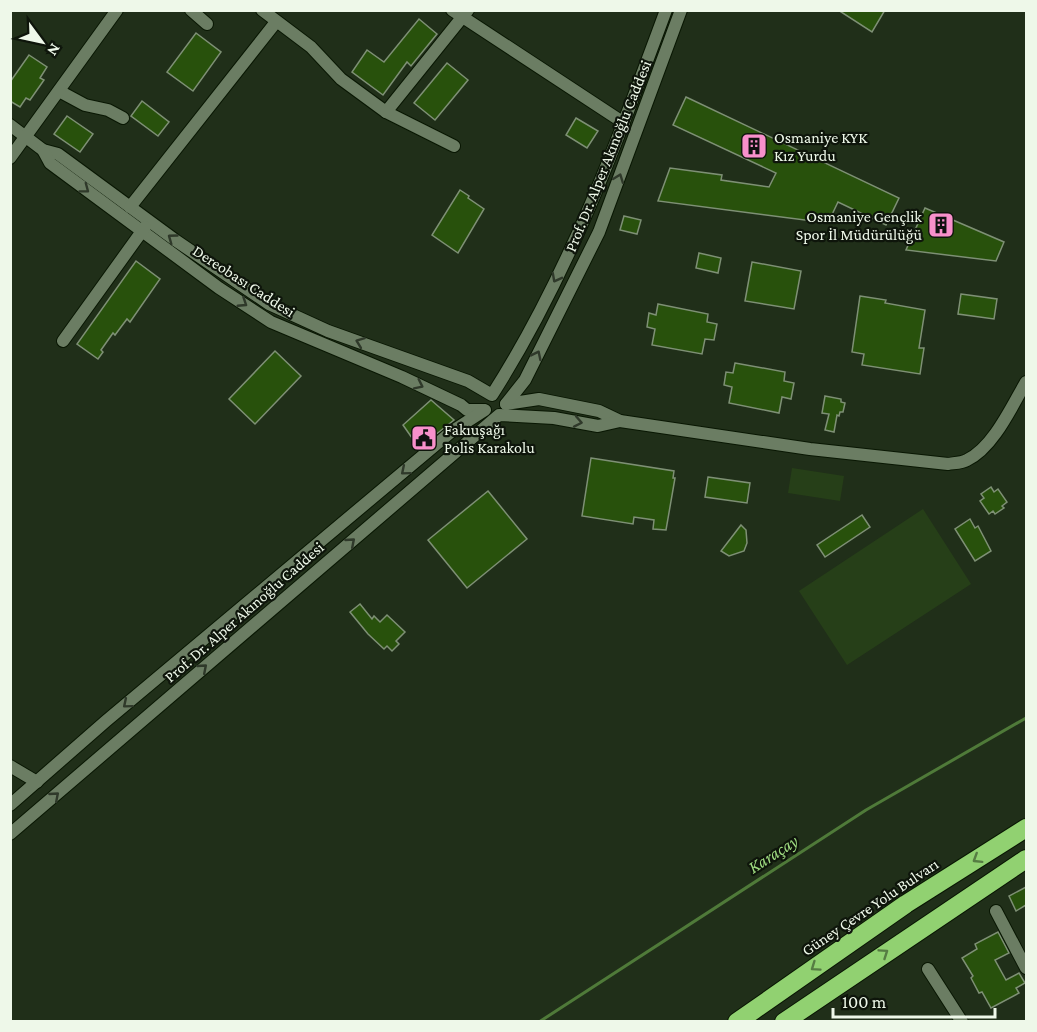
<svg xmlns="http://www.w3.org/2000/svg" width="1037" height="1032" font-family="'Crimson Pro',serif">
  <rect width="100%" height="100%" fill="#202f19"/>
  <g fill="#263f18">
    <path d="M792 468 844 476 840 501 788 493Z"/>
    <path d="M923 509 971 584 847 665 799 591Z"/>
  </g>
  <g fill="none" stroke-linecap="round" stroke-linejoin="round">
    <path stroke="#4f7a39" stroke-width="3" d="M539 1022 866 810 1026 718"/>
  </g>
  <g fill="#28510c" stroke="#7e9075" stroke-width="1.5">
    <path d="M838 10H885L872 32Z"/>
    <path d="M419 19 437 34 411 66 407 62 383 95 352 72 367 50 384 62Z"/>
    <path d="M196 33 221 52 193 91 167 72Z"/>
    <path d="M29 55 47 67 40 78 44 80 30 100 26 98 20 107 10 101V82Z"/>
    <path d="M447 63 468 80 435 120 414 103Z"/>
    <path d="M686 97 899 198 886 225 838 202 828 223 658 201 670 168 722 175 721 180 769 187 776 173 673 125Z"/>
    <path d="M142 101 169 122 158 136 131 116Z"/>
    <path d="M67 116 93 134 80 152 54 134Z"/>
    <path d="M576 118 598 131 587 148 566 135Z"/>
    <path d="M460 190 469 196 468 198 484 209 458 253 432 235Z"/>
    <path d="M925 208 1004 242 996 261 906 250Z"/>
    <path d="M624 216 641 220 637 234 620 230Z"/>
    <path d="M699 253 721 258 718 273 696 268Z"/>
    <path d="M136 261 160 279 130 322 127 319 115 335 113 333 101 350 103 352 98 359 77 344Z"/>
    <path d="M752 262 801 271 794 309 745 301Z"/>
    <path d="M961 294 997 299 994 319 958 314Z"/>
    <path d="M860 296 886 300 885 303 925 310 919 348H924L920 374 862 365 864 354 852 352Z"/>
    <path d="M658 304 708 314 707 322 717 324 714 340 705 339 702 354 652 345 655 329 647 327 649 313 656 315Z"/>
    <path d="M275 351 301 376 255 424 229 399Z"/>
    <path d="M735 363 785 372 784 381 794 383 791 399 782 397 779 413 729 403 732 387 724 385 726 372 733 373Z"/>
    <path d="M825 396 841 399V402L845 403 843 412H840L839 416 837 415 834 432 825 430 829 414 822 413Z"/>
    <path d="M431 400 454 420 419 448 403 425Z"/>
    <path d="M591 458 674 471 673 478H675L666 530 653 529 654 520 634 517 633 524 582 516Z"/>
    <path d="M708 477 750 483 747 503 705 497Z"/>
    <path d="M991 487 994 492 998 489 1007 502 1002 506 1004 508 995 514 993 511 989 514 980 501 984 498 981 494Z"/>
    <path d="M488 491 527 539 467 588 428 540Z"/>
    <path d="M862 515 870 527 825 557 817 545Z"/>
    <path d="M970 519 975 528 978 526 991 551 975 561 955 529Z"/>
    <path d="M741 525 746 530 747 543 744 551 729 556 721 551Z"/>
    <path d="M360 604 372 619 374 616 380 622 387 615 405 632 396 641 399 644 392 651 387 646 384 649 368 634 350 612Z"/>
    <path d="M1026 887V905L1016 911 1009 896Z"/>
    <path d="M998 932 1009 953 995 960 1006 980 1019 973 1025 983 1016 988 1019 993 991 1008 982 992 979 993 971 978 973 976 962 958 977 949 975 944Z"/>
  </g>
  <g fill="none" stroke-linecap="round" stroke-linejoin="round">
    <defs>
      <g id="minor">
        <path d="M191 10 207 24"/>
        <path d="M262 10 311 47 341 79 386 112 454 146"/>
        <path d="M452 10 624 123"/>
        <path d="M59 91 85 105 108 110 123 118"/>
        <path d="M386 112 468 10"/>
        <path d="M10 125 43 150 58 154 175 240 269 304 328 331 468 381 492 395C568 276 617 143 666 10"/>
        <path d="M43 150 50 163 219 288 271 322 402 377 461 405 467 410H483"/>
        <path d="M10 158 117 10"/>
        <path d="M130 207 276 22"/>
        <path d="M63 341 145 227"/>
        <path d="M506 404 539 399 599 411 620 421 810 449 948 464C954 463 962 463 967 460 993 448 1012 406 1026 382"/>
        <path d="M506 404 525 380 599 232 681 10"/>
        <path d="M10 766 37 782"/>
        <path d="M10 805 106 721 451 432 485 410"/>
        <path d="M10 834 499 415 554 418 598 426 620 421"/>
        <path d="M996 911 1026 968"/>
        <path d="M928 969 962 1022"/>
      </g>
      <g id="highway">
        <path d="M737 1022 906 904 1026 828"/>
        <path d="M784 1022 1026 859"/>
      </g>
    </defs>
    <use href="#minor" stroke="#091703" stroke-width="14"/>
    <use href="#highway" stroke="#091703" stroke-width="20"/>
    <use href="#minor" stroke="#6b7d63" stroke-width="12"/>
    <use href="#highway" stroke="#91d171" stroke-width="18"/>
  </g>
  <defs><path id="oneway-chevron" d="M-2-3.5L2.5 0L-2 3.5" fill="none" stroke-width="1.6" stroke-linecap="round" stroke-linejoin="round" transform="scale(1.5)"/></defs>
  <g stroke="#2f392a">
    <use href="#oneway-chevron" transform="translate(619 178) rotate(-69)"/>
    <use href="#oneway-chevron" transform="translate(85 189) rotate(37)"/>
    <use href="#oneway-chevron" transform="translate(172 238) rotate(-144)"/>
    <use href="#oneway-chevron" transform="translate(556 278) rotate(118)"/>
    <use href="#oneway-chevron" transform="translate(243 303) rotate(33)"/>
    <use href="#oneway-chevron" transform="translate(360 342) rotate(-159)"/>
    <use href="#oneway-chevron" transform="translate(537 355) rotate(-64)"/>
    <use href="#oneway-chevron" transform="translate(419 385) rotate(26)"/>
    <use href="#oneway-chevron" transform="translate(578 422) rotate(11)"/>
    <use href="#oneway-chevron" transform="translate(405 471) rotate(140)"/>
    <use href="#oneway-chevron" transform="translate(351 542) rotate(-41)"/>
    <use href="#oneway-chevron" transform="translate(203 668) rotate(-41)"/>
    <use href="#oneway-chevron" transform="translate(127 704) rotate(140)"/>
    <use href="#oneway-chevron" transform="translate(55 796) rotate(-41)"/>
  </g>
  <g stroke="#567c43">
    <use href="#oneway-chevron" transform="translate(977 859) rotate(148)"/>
    <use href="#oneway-chevron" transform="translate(884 953) rotate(-34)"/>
    <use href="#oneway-chevron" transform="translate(815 967) rotate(145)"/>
  </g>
  <defs>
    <symbol id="building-square" viewBox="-11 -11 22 22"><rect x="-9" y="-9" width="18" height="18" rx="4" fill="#f890cb" stroke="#0e150b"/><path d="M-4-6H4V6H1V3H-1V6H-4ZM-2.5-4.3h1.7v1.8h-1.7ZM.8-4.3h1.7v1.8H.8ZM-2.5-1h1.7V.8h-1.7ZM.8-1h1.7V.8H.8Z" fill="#111"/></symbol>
    <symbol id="civic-square" viewBox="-11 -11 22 22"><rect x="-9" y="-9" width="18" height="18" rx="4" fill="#f890cb" stroke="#0e150b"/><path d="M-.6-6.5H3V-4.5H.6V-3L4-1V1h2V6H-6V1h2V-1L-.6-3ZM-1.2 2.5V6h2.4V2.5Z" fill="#111"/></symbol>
  </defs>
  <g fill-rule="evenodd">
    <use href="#building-square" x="739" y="131" width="30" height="30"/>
    <use href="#building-square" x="926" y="210" width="30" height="30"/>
    <use href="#civic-square" x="409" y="423" width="30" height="30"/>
  </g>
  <g text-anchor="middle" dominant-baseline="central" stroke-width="4.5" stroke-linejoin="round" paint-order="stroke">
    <g font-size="16" fill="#eef8e9" stroke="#0e150b" text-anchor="start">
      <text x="774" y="137">Osmaniye KYK<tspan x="774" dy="18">Kız Yurdu</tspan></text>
      <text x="922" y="216" text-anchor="end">Osmaniye Gençlik<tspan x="922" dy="18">Spor İl Müdürülüğü</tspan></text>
      <text x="444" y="429">Fakıuşağı<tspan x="444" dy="18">Polis Karakolu</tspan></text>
    </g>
    <g font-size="16" fill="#eef8e9" stroke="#0e150b">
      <text transform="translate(608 156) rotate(-68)">Prof. Dr. Alper Akınoğlu Caddesi</text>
      <text transform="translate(244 281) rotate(33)">Dereobası Caddesi</text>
      <text transform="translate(244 612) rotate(-41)">Prof. Dr. Alper Akınoğlu Caddesi</text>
      <text transform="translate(870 907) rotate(-34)">Güney Çevre Yolu Bulvarı</text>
    </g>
    <g font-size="18" font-style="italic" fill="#9eda80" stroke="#0e150b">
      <text transform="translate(773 854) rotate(-33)">Karaçay</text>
    </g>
  </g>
  <rect width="1037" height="1032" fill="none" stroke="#eef8e9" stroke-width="24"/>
  <g transform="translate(42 42) rotate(123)" stroke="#0e150b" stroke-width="4.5" paint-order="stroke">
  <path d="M0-4.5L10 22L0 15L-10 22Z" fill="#eef8e9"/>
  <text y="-9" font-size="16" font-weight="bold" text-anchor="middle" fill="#eef8e9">N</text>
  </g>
  <path d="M833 1008v9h162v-9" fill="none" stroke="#eef8e9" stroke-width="3"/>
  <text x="842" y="1008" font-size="18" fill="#eef8e9" stroke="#0e150b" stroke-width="4.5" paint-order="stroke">100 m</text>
</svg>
